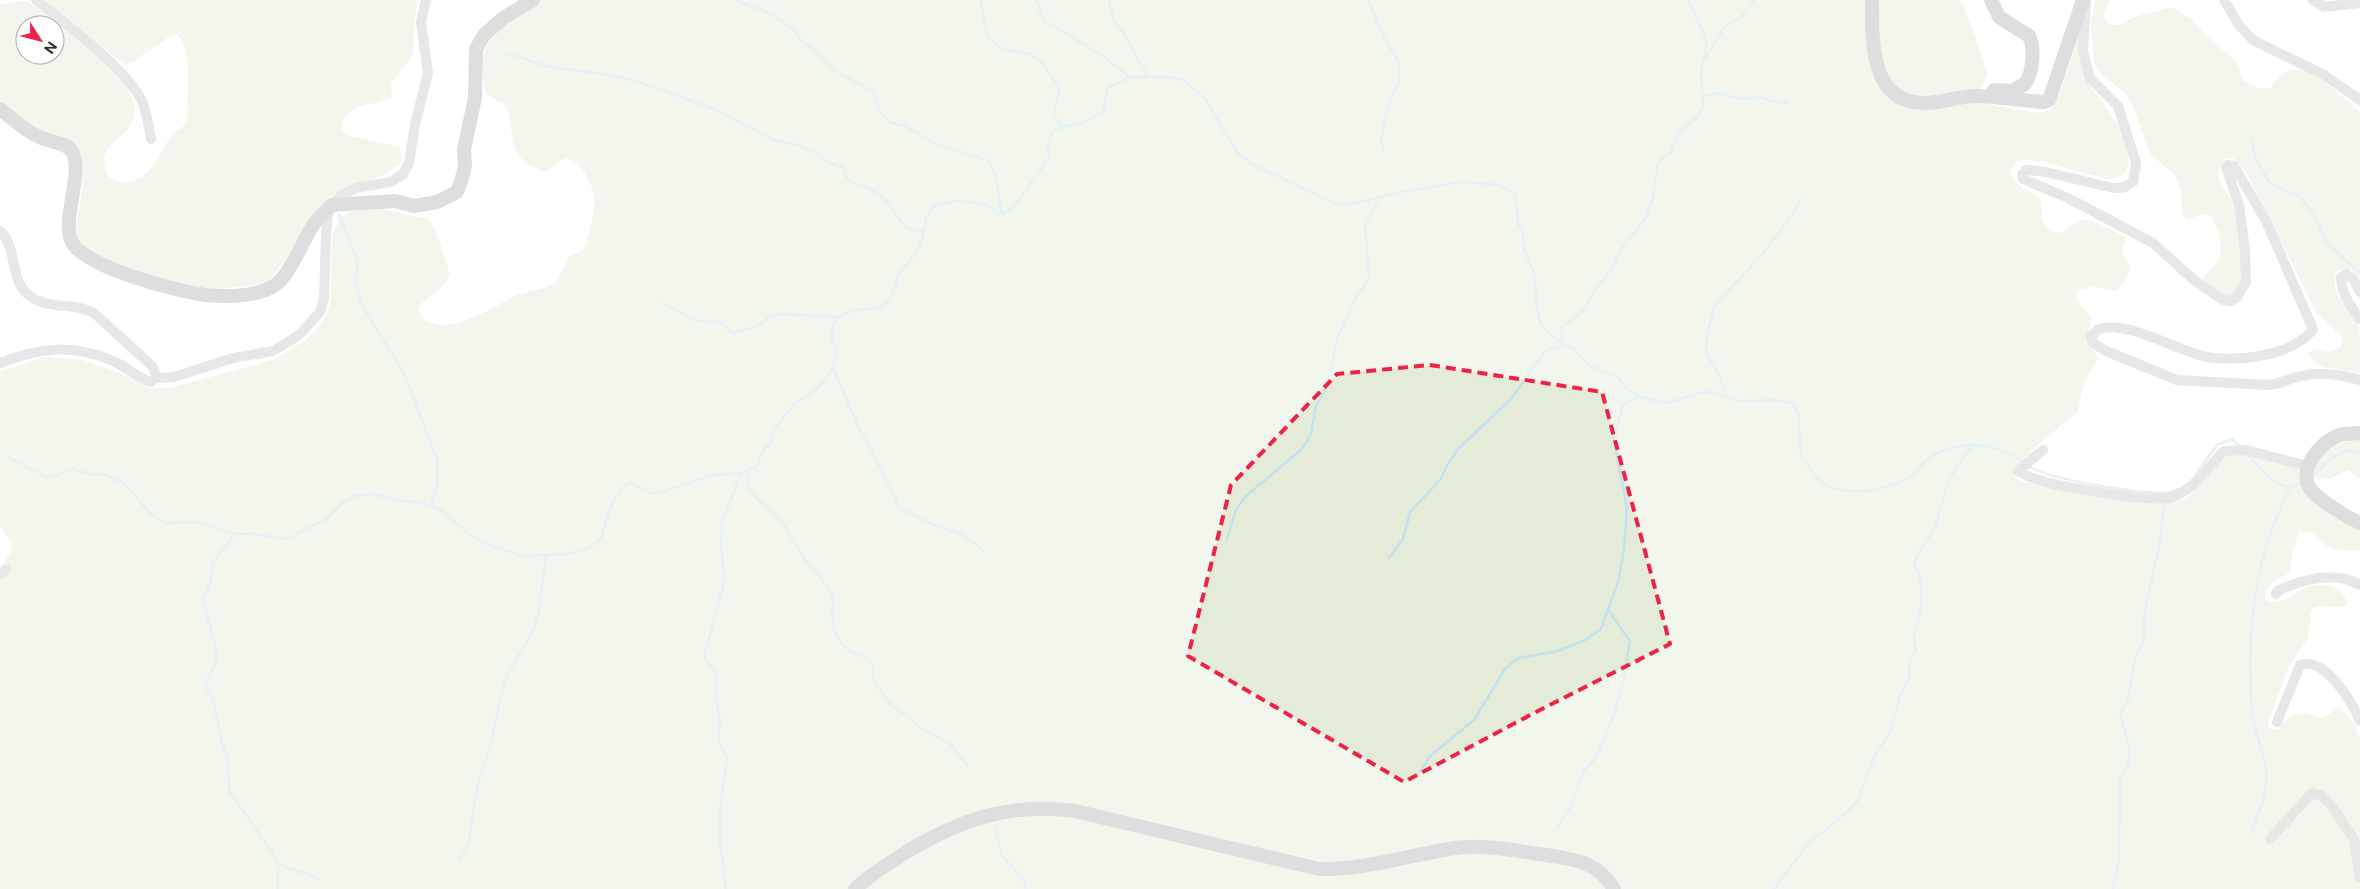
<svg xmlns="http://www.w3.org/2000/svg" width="2360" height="889" font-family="'Public Sans',sans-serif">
  <rect width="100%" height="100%" fill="#fff"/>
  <g fill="#e4ebd8" fill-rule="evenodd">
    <path d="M45 0H418L414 23 413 55 391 84 392 97C374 107 343 102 341 130L346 135 400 147 402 157 400 164 381 176 343 190 267 283C248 285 226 290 207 288 181 286 83 261 77 234 75 228 77 221 78 215 81 195 89 168 78 148L26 125 0 103V5L18 1 29 2C38 11 47 14 57 22 76 36 116 67 127 87 157 143 86 133 109 177 139 197 156 161 169 139 174 130 184 130 187 120 186 98 195 46 175 33L126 66ZM25 25H55V55H25Z"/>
    <path d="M540 0H1960L1970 22 1988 75 1980 89 1985 104 2039 113 2052 109 2063 85 2079 32 2089 84 2121 129 2128 155 2129 161 2125 174 2111 180 2044 162 2024 160 2017 161 2010 172 2016 183 2040 199C2044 215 2038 231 2062 233 2067 230 2073 224 2078 221 2088 216 2117 232 2126 238L2122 252 2131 269 2125 281 2116 291 2093 287 2078 290C2073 303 2084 307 2091 317L2088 343 2099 359C2086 373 2080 395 2078 413 2058 428 2022 454 2014 477L2022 482 2087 492 2170 502 2186 499 2226 455 2245 452 2301 466V472L2360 526V550C2352 550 2338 551 2331 548 2319 542 2315 528 2299 533L2292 553 2290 573 2273 582 2265 593V599C2281 609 2293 592 2307 587 2323 581 2346 587 2347 605 2336 611 2327 604 2315 607L2311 612 2308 639 2289 666 2268 722 2269 728 2276 730 2291 716 2306 713 2319 718 2325 717 2340 707 2354 724 2360 739V889H0V568L11 551 12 544 0 527V372L43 357 83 360 127 376 149 388H169L273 360 306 340 321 324 328 312 331 298 332 236 340 218 352 211 381 209 428 219 435 228 450 274C444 293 424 295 418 310 436 347 493 306 517 295 529 290 543 291 554 283 563 275 562 265 569 257L581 251 585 246C592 219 602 199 585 174 579 165 576 160 565 158L549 170 543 171C504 157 517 139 507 109L504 104 487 95C481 81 480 55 489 42 501 25 524 12 540 0Z"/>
    <path d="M2095 0H2109L2104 16 2107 23 2113 25H2120L2137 16 2169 8 2176 9 2193 20 2206 35 2232 58 2237 63 2243 81 2262 89 2270 88C2275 81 2281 71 2290 70 2313 66 2344 98 2360 112V279L2351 270 2344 268 2337 271C2328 295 2350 309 2359 326 2360 334 2360 363 2360 373L2323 367 2311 359 2309 353 2313 349 2327 352 2340 348 2343 343 2341 336 2316 312 2246 172 2233 158H2226L2219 170 2218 177C2222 188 2231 196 2234 208 2238 223 2254 304 2222 295 2215 293 2209 286 2203 282 2205 271 2214 268 2219 259 2224 247 2218 222 2208 214H2201L2188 220 2183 215 2180 188 2173 173 2151 155 2132 105 2125 93 2103 75 2094 65 2091 24Z"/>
    <path d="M2352 439H2360V478L2348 470 2329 479 2317 480 2311 475C2316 453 2333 447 2352 439Z"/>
  </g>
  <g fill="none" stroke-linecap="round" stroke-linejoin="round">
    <g stroke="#c3e1ed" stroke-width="2.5">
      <path d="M735 0 769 13 783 22 792 28 803 42 819 54 834 70 873 92 880 112 889 122 905 126 936 144 989 161 996 178 1002 215"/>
      <path d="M980 0 988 37 1003 49 1031 54 1043 64 1060 89 1053 114 1061 127"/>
      <path d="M1036 0 1044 20 1104 57 1129 77"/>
      <path d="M1111 0 1109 3 1114 21 1124 34 1148 77"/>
      <path d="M1368 0 1384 38 1398 60 1399 81 1387 108 1381 142 1384 152"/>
      <path d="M507 53 546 66 616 76 639 82 711 108 774 140 801 146 813 151 825 161 844 168 847 179C856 185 866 187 875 192 892 201 897 223 910 229 914 231 920 231 925 231"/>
      <path d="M1706 57 1724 28 1742 16 1754 0"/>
      <path d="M1702 97 1718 93 1742 99 1759 97 1776 102 1788 103"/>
      <path d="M2251 140 2256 159 2269 182 2285 191 2298 195 2314 214 2326 242 2360 273"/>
      <path d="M339 215 358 263 356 281 361 304 404 373 438 462C436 470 438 475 438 482 437 489 432 498 431 506"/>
      <path d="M1002 215 1015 205 1049 158 1048 144 1052 132 1061 127 1085 122 1103 111 1108 88 1129 77H1168L1184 80 1206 100 1237 152 1251 163 1335 204 1346 205 1401 192 1461 182 1500 185 1515 194 1518 224 1523 231 1524 249 1533 270 1536 288V305L1541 324 1551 336 1576 351 1588 364 1604 373 1616 375 1626 388 1639 396 1661 402H1670L1700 393 1712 392 1737 401 1774 400 1792 403 1798 413 1801 458C1813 468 1812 478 1826 485 1853 498 1889 490 1913 475 1919 472 1920 465 1925 461 1957 438 1995 441 2024 463"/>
      <path d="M662 303 696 321 721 322 732 333 758 326 768 318 780 314 839 317"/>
      <path d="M1561 343 1562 327 1583 311 1595 289 1610 271 1621 249 1646 218 1653 196 1658 163 1671 152 1678 133 1699 115 1703 105 1701 73 1707 41 1688 0"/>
      <path d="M833 368 859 428 890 486 899 508C911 514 922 520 935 525 958 534 964 532 983 551"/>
      <path d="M1725 394 1720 377 1706 353 1707 333 1715 305 1760 257 1791 217 1801 198"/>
      <path d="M2248 455C2263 471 2280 497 2303 482"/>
      <path d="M8 457 49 478 72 469 90 474H104L124 483 149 512 165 523 198 522 235 534H253L288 539 326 519 342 503 354 496 372 494 398 500 418 502 441 510 468 533 483 543 522 556 568 554 586 549 597 542 601 538 609 512 615 498 624 486 632 483 651 493H659L713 475 741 473"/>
      <path d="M2029 466C2049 480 2138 493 2164 493 2169 493 2174 490 2179 489"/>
      <path d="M749 470 747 485 754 495 782 522 806 561 817 573 833 596 832 615 834 630 841 643 850 651 869 659 873 666V679L891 705 910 718 923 730 950 744 967 765"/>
      <path d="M2196 474 2217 445 2232 439 2241 448"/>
      <path d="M2312 477 2332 458 2347 450 2360 454"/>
      <path d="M235 534 213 562 210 584 203 599 217 653 215 664 206 682V687L213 699 223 747 228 757 229 791 272 852 278 864C293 870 306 872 320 880"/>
      <path d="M1227 539 1236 510 1245 497 1303 448 1311 434 1316 406 1325 390 1332 366 1337 339 1354 301 1369 278 1365 224 1380 198"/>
      <path d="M1389 558 1403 539 1410 512 1440 480 1448 464 1459 448 1512 398 1545 351 1564 345"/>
      <path d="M1420 772 1430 756 1475 719 1504 670 1518 658 1558 651 1585 640 1601 629 1618 582 1624 550 1627 509 1614 439 1623 405 1639 396"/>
      <path d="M995 829 1002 856 1023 878 1026 889"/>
      <path d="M1556 829 1570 808 1584 770 1596 758 1613 717 1621 691 1630 641 1609 611"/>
      <path d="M2251 833C2258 813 2269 792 2266 770 2264 750 2253 731 2252 711 2246 635 2253 556 2291 488"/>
      <path d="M460 859 469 841 477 786 490 747 502 691 509 671 531 635 538 616 546 555"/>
      <path d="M278 864V889"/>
      <path d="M726 889 720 840V808L727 758 718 741 720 719 716 698V673L704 657 725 579 721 548 722 522 741 473 756 467 764 449 771 443 774 429 794 404 815 390 826 379 833 368 837 349 831 338 833 325 839 317 854 310 875 308 885 304 891 298 899 274 916 252 923 238 926 218 934 206 955 201 972 202 986 205 1002 215"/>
      <path d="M1774 889 1809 842 1829 828 1857 802 1874 757 1890 732 1901 693 1909 677 1910 659 1916 651 1914 635 1920 612 1922 592 1920 577 1914 564 1919 552 1935 528 1949 479 1960 462 1974 444"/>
      <path d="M2113 889 2119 858 2120 780 2129 761V746L2120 714 2128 699 2135 658 2144 639V615L2159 546 2165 501"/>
    </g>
    <g stroke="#c9c9c9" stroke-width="10">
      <path d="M36 0C64 22 128 70 142 101 147 113 149 127 151 139"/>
      <path d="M2224 0 2239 25 2253 40 2324 75 2360 100"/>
      <path d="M2313 0 2324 7 2360 3"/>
      <path d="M2086 1 2083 51 2090 78 2118 106 2136 163 2133 182 2123 188H2113L2046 172 2026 170 2022 174 2023 179 2068 198 2153 243 2194 280 2223 300 2231 301 2236 298 2246 282 2245 250 2239 205 2226 167 2228 165 2234 166 2266 221 2313 329C2305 340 2294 345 2282 350 2260 358 2230 361 2207 357 2179 352 2122 317 2097 330L2091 337 2093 343 2106 351 2177 380 2268 385C2280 384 2290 378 2302 376 2320 371 2342 375 2360 380"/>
      <path d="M0 231C19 249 8 280 30 296 49 310 74 302 94 313L153 367 157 378"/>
      <path d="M2360 292 2353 279 2346 274 2341 278C2342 294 2350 306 2360 319"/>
      <path d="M0 363C39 348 73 343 113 361 126 366 137 378 150 382L157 378 174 377 233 358 273 351 299 335 320 312 324 299 326 233 328 213 332 205 342 195 356 188 391 182 403 174 409 163 415 124 428 73 421 22 426 0"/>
      <path d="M2043 450 2018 471C2024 474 2030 478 2036 479 2056 486 2156 504 2173 497 2194 489 2208 467 2224 451L2246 450 2308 466"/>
      <path d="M0 574 6 570"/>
      <path d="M2276 594 2277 591C2301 580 2335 570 2360 585"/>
      <path d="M2277 722 2300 665C2325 656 2352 702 2360 721"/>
      <path d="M2270 839 2312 793 2322 796 2331 805 2354 839 2360 877"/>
    </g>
    <g stroke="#b6b6b6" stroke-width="14">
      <path d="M1872 0C1872 42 1870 104 1926 103 1944 103 1962 95 1979 96 2001 97 2023 101 2044 102L2049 100 2083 0"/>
      <path d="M1991 0 1999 17 2029 36C2035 47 2033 73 2025 84L2012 91 1994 90"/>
      <path d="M0 109C15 121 29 134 47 140 55 142 66 144 71 150 85 168 62 218 71 240 81 267 177 291 205 295 226 297 253 297 272 287 291 276 301 242 314 224 319 217 326 211 332 205L395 201 414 206 437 202 457 192 462 178 465 166 464 149 475 98 476 49 484 35 503 18 533 0"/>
      <path d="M2360 433C2354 434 2347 433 2340 435 2321 441 2296 470 2311 490 2320 501 2347 517 2360 523"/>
      <path d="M855 889C871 874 890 863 908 851 962 819 1011 802 1075 811L1319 869C1365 870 1410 855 1455 848 1485 844 1516 851 1546 855 1576 860 1597 861 1614 889"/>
    </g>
  </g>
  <path d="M0 0H2360V889H0ZM1430 365 1602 392 1670 644 1536 712 1404 782 1188 656 1231 485 1337 374Z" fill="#fff" fill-opacity=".55" fill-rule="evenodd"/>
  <path fill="none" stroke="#f02146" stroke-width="4" stroke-dasharray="10 6" stroke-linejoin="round" d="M1430 365 1602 392 1670 644 1536 712 1404 782 1188 656 1231 485 1337 374Z"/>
  <g transform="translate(40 40) rotate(126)"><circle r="24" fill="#ffffff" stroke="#ababab"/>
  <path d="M0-4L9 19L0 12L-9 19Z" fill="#f02146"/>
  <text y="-8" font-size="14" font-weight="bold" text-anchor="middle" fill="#2c2c2c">N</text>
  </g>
</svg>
